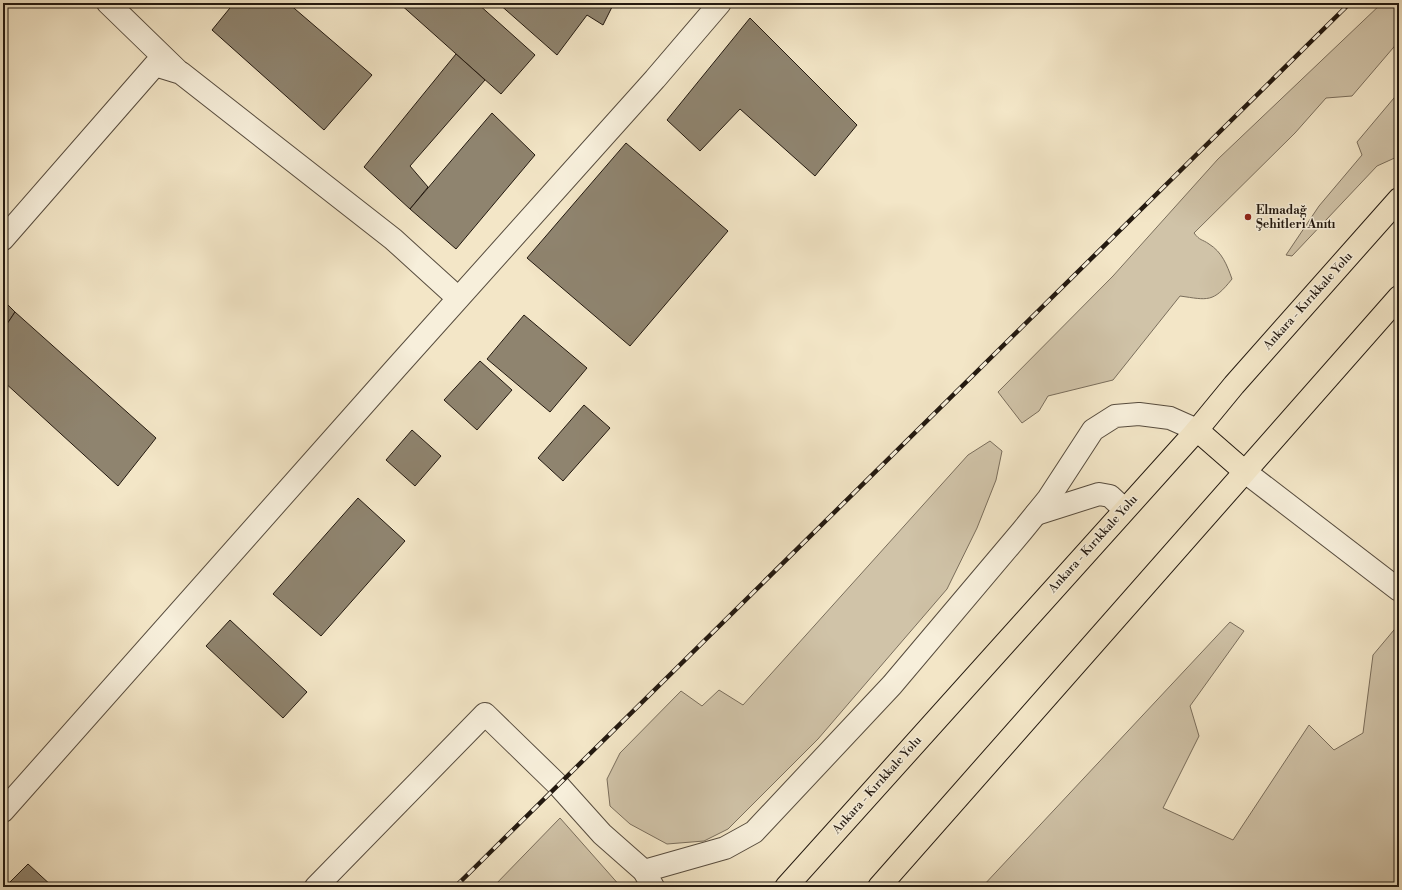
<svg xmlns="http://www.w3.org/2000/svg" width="1402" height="890" font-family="'Libre Bodoni',serif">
  <rect width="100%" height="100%" fill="#f3e6c7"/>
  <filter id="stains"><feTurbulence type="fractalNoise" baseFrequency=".005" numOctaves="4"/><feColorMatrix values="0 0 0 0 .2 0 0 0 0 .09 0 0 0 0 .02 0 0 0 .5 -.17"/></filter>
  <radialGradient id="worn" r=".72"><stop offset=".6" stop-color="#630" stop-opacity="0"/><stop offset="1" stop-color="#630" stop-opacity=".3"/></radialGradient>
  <g fill="#d0c3a8" stroke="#7a6e5c">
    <path d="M1382 3H1399V41L1352 96 1326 98 1295 133 1194 233C1200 241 1202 239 1209 244 1222 252 1227 265 1232 279 1213 303 1208 300 1180 296L1113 380 1048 396 1039 411 1022 423 998 392 1113 276 1218 159Z"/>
    <path d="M1399 92V156L1377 166 1292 256 1286 255 1319 206 1362 155 1357 142Z"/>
    <path d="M990 441 1002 451 996 480 977 528 947 589 818 739 728 829 704 841 667 844 630 824 610 806 607 779 620 753 681 691 702 706 719 690 743 705 968 455Z"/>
    <path d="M1230 622 1244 631 1190 706 1199 736 1163 808 1233 840 1309 725 1334 750 1363 733 1373 655 1399 624V887H982Z"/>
    <path d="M560 818 621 887H493Z"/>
  </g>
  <g fill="#8f846f" stroke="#231910">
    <path d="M234 3H288L372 75 324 130 212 30Z"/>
    <path d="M399 3H477L535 55 501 94Z"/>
    <path d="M498 3H614L603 25 587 15 557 55Z"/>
    <path d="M750 18 857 125 815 176 740 109 700 151 667 120Z"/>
    <path d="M456 54 485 80 410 166 428 187 410 209 364 167Z"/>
    <path d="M492 113 535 155 456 249 410 209Z"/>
    <path d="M626 143 728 231 630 346 527 258Z"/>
    <path d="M3 300 15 312 3 330Z"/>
    <path d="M15 312 156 438 118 486 3 381V330Z"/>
    <path d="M524 315 587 368 550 412 487 359Z"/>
    <path d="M480 361 512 390 477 430 444 400Z"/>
    <path d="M584 405 610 428 563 481 538 458Z"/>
    <path d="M412 430 441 456 415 486 386 460Z"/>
    <path d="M358 498 405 541 321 636 273 594Z"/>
    <path d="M230 620 307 692 283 718 206 646Z"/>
    <path d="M28 864 53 887H5Z"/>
  </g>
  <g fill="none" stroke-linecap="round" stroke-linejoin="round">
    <defs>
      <g id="minor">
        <path d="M108 3 177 70"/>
        <path d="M3 239 155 65 181 73 393 239 458 298"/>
        <path d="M1244 471 1399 590"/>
        <path d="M1036 514 1099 494 1110 496 1124 509"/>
        <path d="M3 811 396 368 655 79 720 3"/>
        <path d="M644 871 725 848 754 832 892 685 1022 531 1048 499 1093 430 1115 416 1139 414 1170 418 1197 430"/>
        <path d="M316 887 485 714 558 785 602 834 644 871 653 887"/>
      </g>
      <g id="highway">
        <path d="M1197 430 1244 471"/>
        <path d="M786 887 1197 430 1234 385 1399 199"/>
        <path d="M879 887 1399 297"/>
      </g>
    </defs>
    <use href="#minor" stroke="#574c3e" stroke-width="24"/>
    <use href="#highway" stroke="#231910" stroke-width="24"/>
    <use href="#minor" stroke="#f7efdb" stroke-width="22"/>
    <use href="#highway" stroke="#f3e6c7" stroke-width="22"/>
    <defs>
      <path id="rail" d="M455 887 1350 3"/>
    </defs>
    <use href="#rail" stroke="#231910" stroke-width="4.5"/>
    <use href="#rail" stroke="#f7efdb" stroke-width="3" stroke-dasharray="9" stroke-linecap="butt"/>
  </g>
  <circle fill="#8f2418" stroke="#f7efdb" stroke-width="1.5" cx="1248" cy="217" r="4"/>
  <g text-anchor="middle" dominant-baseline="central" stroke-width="3" stroke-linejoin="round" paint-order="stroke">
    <g font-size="12" font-weight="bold" fill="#231910" stroke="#f7efdb" text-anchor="start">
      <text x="1256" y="210">Elmadağ<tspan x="1256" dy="14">Şehitleri Anıtı</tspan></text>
    </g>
    <g font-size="12" fill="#231910" stroke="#f7efdb">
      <text transform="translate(1308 301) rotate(-48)">Ankara - Kırıkkale Yolu</text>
      <text transform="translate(1093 544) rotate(-48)">Ankara - Kırıkkale Yolu</text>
      <text transform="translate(877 785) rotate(-48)">Ankara - Kırıkkale Yolu</text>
    </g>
  </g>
  <rect width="1402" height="890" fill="none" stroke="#f3e6c7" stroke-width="16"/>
  <rect x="4" y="4" width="1394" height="882" fill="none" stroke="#231910" stroke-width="2"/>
  <rect x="8" y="8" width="1386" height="874" fill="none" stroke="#231910"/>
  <rect width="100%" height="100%" filter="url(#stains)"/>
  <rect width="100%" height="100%" fill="url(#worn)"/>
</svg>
